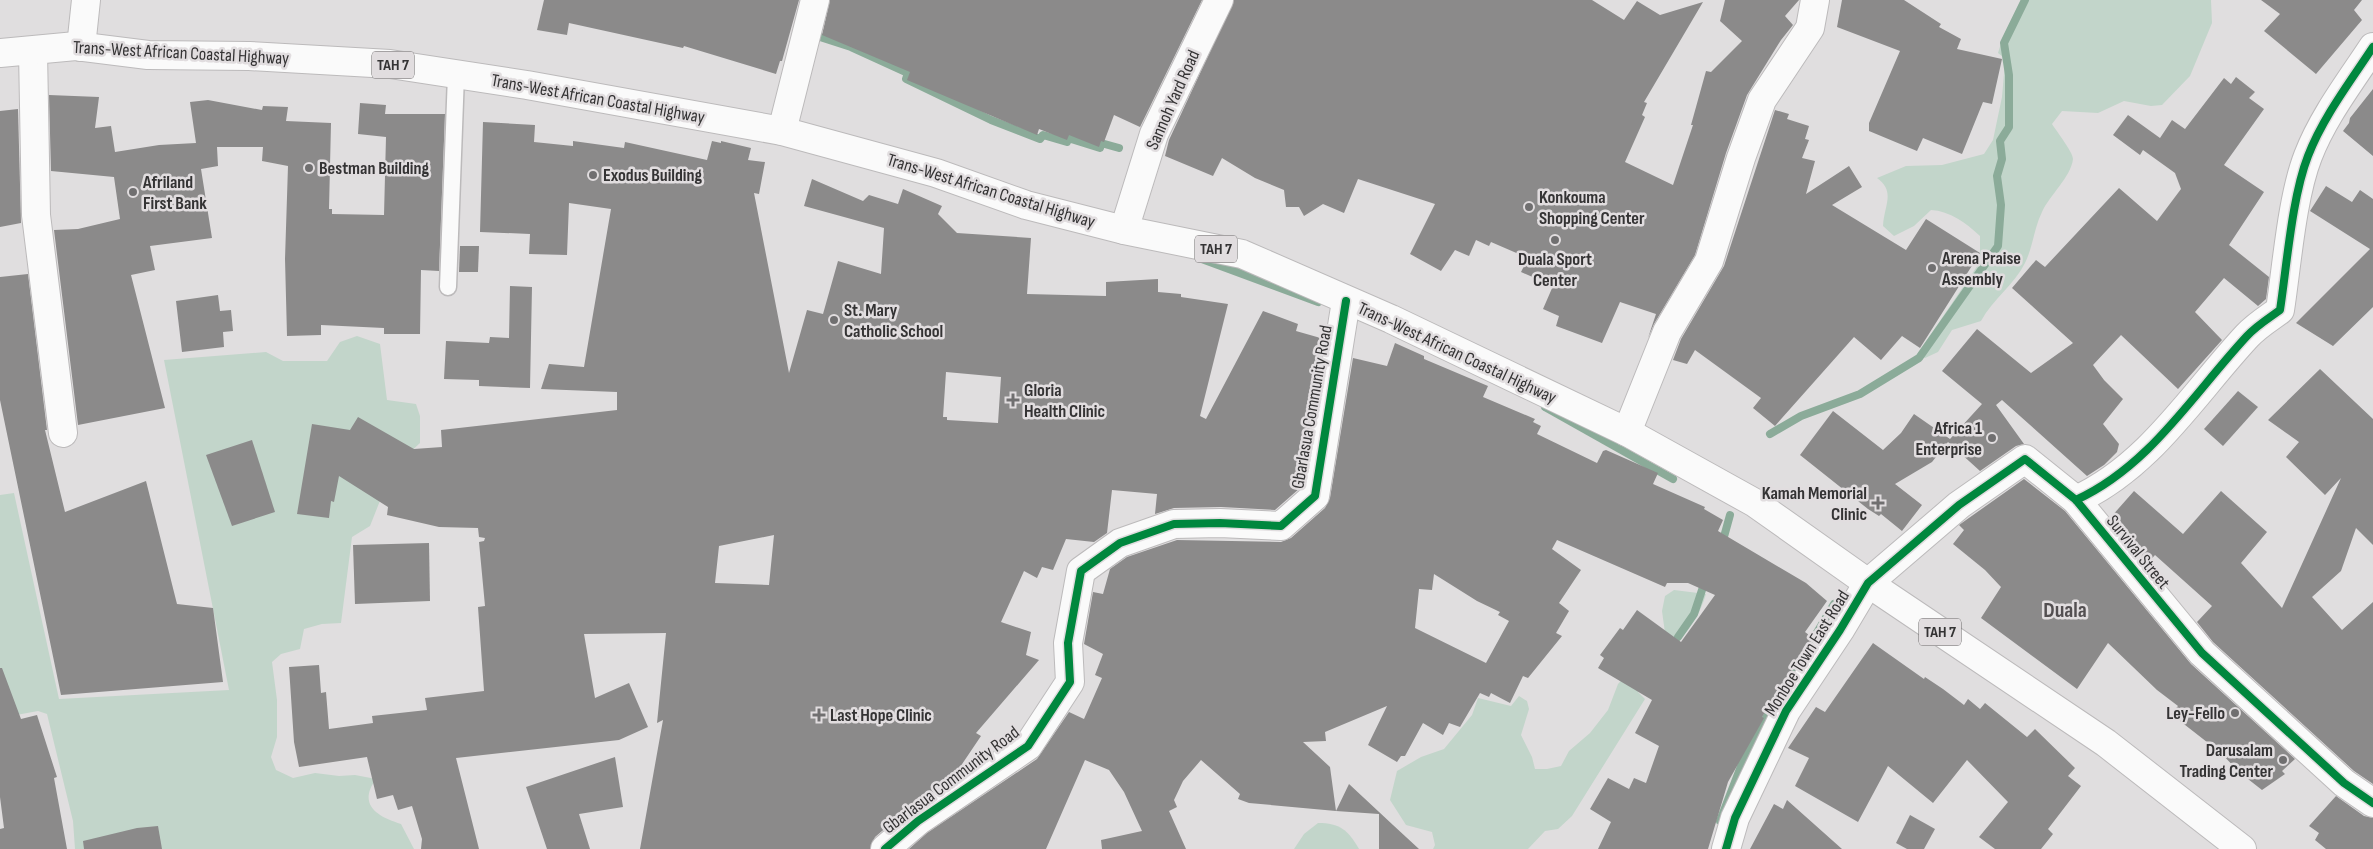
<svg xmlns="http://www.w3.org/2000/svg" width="2373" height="849" font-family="'Sofia Sans Condensed',sans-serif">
  <rect width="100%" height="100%" fill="#e0dedf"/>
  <g fill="#c2d5ca">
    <path d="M2021 0H2211L2212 23 2190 76 2162 105 2151 106 2124 101 2098 113 2062 111 2052 124C2057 132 2073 152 2073 159 2071 177 2049 196 2042 212 2034 228 2033 247 2025 263 2014 285 1993 299 1981 321L1952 330 1938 352 1925 358 1918 353 1980 262V236C1966 223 1950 211 1931 210L1914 226 1894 236 1883 226C1884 205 1896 192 1877 178L1906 166 1942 165 1984 154 1993 140 2002 97 2005 62 2003 57 1998 53 2003 37Z"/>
    <path d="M357 336 380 344 387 400 416 404 420 416V443L404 458 389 478 370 526 352 537 341 623 322 624 304 629 300 649 281 654 272 662 277 700V737L271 757 276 770 293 778 315 773 339 776 355 775 376 779C357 805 378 817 401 824L414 849H75L73 821 47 714 38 711 0 718V495L14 493 59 699 229 690 164 360 266 352 283 361H327L340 342Z"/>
    <path d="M1674 590 1706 594C1695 630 1678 639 1655 666 1648 674 1643 684 1638 692L1645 699 1572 816 1558 829 1545 831 1528 849H1433L1435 845 1432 832 1406 825 1390 800 1397 771 1421 757 1444 749 1472 715 1478 698 1511 706 1519 696 1527 701 1529 709 1521 735 1532 757 1535 769H1547L1561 766 1569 751 1590 733 1608 710 1618 684 1665 633 1662 611 1665 596Z"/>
    <path d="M1318 823C1340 823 1348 830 1359 849H1294L1304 834Z"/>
  </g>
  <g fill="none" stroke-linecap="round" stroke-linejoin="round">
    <g stroke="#8bab99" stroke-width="8">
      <path d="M820 37 851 47 908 73 906 79 991 120 1040 139 1043 135 1067 142 1068 138 1100 148 1101 143 1119 148"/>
      <path d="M1199 258 1318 302"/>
      <path d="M1545 407 1673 479"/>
      <path d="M1770 434 1801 416 1860 394 1919 358 1998 246 2001 205 1997 176 2002 159 2000 141 2009 127V75L2004 43 2025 0"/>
      <path d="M1722 544 1730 515"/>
      <path d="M1678 637 1694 614 1705 581"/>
      <path d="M1720 821 1748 748 1834 604"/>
    </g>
  </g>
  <g fill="#8b8a8a" fill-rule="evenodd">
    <path d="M544 0H799L782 61H780L776 74 684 46 683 48 569 23 567 35 537 30Z"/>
    <path d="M830 0H1202L1140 127 1114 115 1104 142 1101 141 1099 147 1069 135 1067 140 1039 129 1037 135 907 80 910 72 822 35Z"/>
    <path d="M1234 0H1592L1624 20 1637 1 1660 15 1703 2 1644 102 1647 103 1642 115 1645 117 1625 162 1673 185 1693 125H1691L1706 71 1711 72 1742 41 1720 21 1725 0H1799L1785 16 1793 25 1781 40 1747 95 1726 153 1695 255 1654 324 1648 338 1656 314 1620 302 1602 343 1556 326 1559 316 1543 309 1553 286 1521 272 1528 258 1491 242 1489 246 1476 240 1469 256 1455 250 1441 271 1410 254 1435 204 1358 179 1344 213 1323 204 1304 216 1299 207H1286L1284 190 1255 178 1222 158 1213 176 1165 156 1169 140Z"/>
    <path d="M1842 0H1904L1941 24 1939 27 1961 39 1957 49 2002 59 1992 104 1983 102 1962 154 1923 138 1917 151 1869 131V123L1900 51 1837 27Z"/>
    <path d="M2261 0H2362L2354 10 2362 20 2316 74 2264 31 2280 14Z"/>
    <path d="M2236 77 2255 92 2249 98 2264 109 2224 165 2264 192 2229 245 2269 277 2266 299 2258 306 2224 278 2195 312 2222 340 2178 389 2121 335 2093 365 2104 380 2123 399 2103 424 2119 444 2117 452 2104 465 2087 476 2002 400 1996 405 2024 444 2016 446 1980 471 1948 442 1932 462 1895 484 1922 505 1902 531 1881 514 1879 516 1868 509 1800 455 1833 411 1883 450 1901 433 1914 414 1950 439 1982 404 1942 371 1977 329 2031 373 2073 343 2012 288 2036 260 2045 267 2119 188 2157 221 2181 189 2175 173 2143 150 2140 155 2113 135 2128 115 2160 138 2172 120 2185 129 2224 78 2231 84Z"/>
    <path d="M2373 89V156L2343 131 2349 123 2350 118Z"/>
    <path d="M49 95 99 97 95 128 111 126 115 152 159 145 196 143 190 102 208 100 262 110 263 106 288 107 286 121 331 123 329 209H332V214L384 215 386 137 358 134 360 103 386 105 385 114H445L439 271 421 270 420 334H384V328L321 325V335L287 336 285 259 288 166 262 161 263 147H217L218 166 201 169 212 238 150 246 155 270 131 275 165 408 78 425 54 230 78 229 120 219 114 177 51 171Z"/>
    <path d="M18 109 21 223 0 227V111Z"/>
    <path d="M1775 110 1789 114 1787 119 1809 126 1805 139 1809 140 1802 158 1815 161 1806 194 1849 166 1862 187 1832 205 1906 250 1926 219 1980 253 1920 348 1902 336 1881 360 1854 337 1775 426 1753 408 1761 398 1695 350 1687 364 1673 360 1681 339 1724 266Z"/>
    <path d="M483 122 535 125 534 142 573 146V141L624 148 625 142 707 160 712 141 721 143V141L751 148 748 160 765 162 759 194 754 193 789 373 807 310 823 314 838 261 881 274 884 228 804 206 812 179 863 201 869 195 898 204 903 189 942 206 938 214 957 233 1031 238 1027 294 1106 296V282L1158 279V292L1181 294V297L1228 304 1200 416 1206 419 1263 311 1298 324 1296 331 1324 339 1300 488 1275 510 1221 507 1174 508 1155 514 1157 494 1112 490 1107 533 1094 542 1066 539 1053 570 1042 567 1037 578 1024 571 1001 622 1031 632 1026 655 1039 660 976 733 981 736 952 779 909 808 875 837 870 849H640L663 720 657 723 666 633 584 634 595 698 629 683 648 727 619 740 456 758 479 849H421L422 839 412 806 398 810 393 795 377 799 367 757 299 767 294 742 289 667 319 665 321 693 326 692 329 729 373 723 372 716 427 710 425 698 484 691 478 607 485 606 479 542 484 541 485 538 479 537 478 528 439 527 387 515 388 507 339 476 334 502 331 501 329 518 297 514 312 424 350 430 358 417 414 449 442 447 441 430 617 410V392L541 389 549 364 584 367 611 209 569 203 567 255 529 254 530 234 480 232ZM946 372 1001 377 998 423 947 420V417H943ZM774 535 769 585 715 583 719 546Z"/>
    <path d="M2326 186 2352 202 2360 190 2373 199V307L2333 346 2296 323 2370 249 2310 211Z"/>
    <path d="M460 246H479L478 272H459Z"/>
    <path d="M28 274 47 430H45L65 512 146 481 177 604 213 608 223 682 61 695 0 400V277Z"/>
    <path d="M510 286 532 287 530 388 479 386V380L444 379 446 341 489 343 490 337 509 338Z"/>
    <path d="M218 295 220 311 231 310 233 331 223 332 224 347 182 352 176 301Z"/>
    <path d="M1395 343 1424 356V359L1488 386 1483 397 1535 419 1533 422 1541 426 1537 434 1597 463 1603 451 1606 450 1658 473 1653 484 1705 507 1704 509 1723 520 1718 531 1806 583 1827 601 1805 632 1813 638 1762 717 1764 718 1728 782 1708 849H1598L1611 822 1590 809 1608 778 1629 789 1634 778 1646 783 1659 746 1635 733 1652 700 1598 668 1604 658 1600 655 1620 628 1623 630 1637 610 1681 642 1715 595 1688 583H1667L1665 587 1557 540 1552 549 1581 570 1559 603 1569 611 1556 633 1562 636 1528 678 1523 676 1510 703 1491 693 1489 697 1480 693 1460 727 1449 723 1443 735 1423 723 1405 756H1401L1397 762 1368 745 1387 706 1325 732 1326 741 1303 742 1330 767 1336 811 1249 803 1238 799 1240 794 1201 760 1183 781 1174 800 1177 807 1169 811 1186 849H1102L1101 840 1142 831 1124 792 1109 770 1085 760 1046 849H909L927 833 1037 759 1069 712 1084 719 1102 678 1095 675 1103 654 1084 644 1093 592 1103 594 1110 569 1127 557 1177 540 1281 542 1291 538 1325 508 1330 498 1353 358 1387 366ZM1434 574 1477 601 1500 612 1498 615 1509 621 1486 663 1415 628 1419 589 1432 590Z"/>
    <path d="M2320 369 2373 419V545L2356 528 2341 571 2312 597 2342 630 2373 602V784L2354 771 2213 642 2197 622 2212 606 2155 555 2148 563 2111 517 2134 491 2183 534 2221 491 2267 532 2241 563 2282 608 2341 478 2325 495 2286 457 2299 442 2268 420Z"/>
    <path d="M2238 391 2258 407 2223 446 2204 429Z"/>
    <path d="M252 440 275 512 232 526 206 455Z"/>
    <path d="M2024 479 2065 511 2191 664 2295 759 2282 771 2285 774 2262 790 2239 772 2221 753 2171 714 2178 706 2157 690 2108 643 2077 689 1981 618 2001 587 1985 570 1953 544 1964 530 1959 525Z"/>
    <path d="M429 543 430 601 355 604 353 545Z"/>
    <path d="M1873 643 1924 679 1925 677 1943 689 1964 705 1968 699 1980 709 1985 703 2027 737 2035 729 2075 768 2068 776 2081 786 2048 829 2053 834 2041 849H1995L1979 837 2008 802 1967 760 1933 803 1888 766 1858 822 1795 786 1809 758 1788 748 1816 707 1825 712Z"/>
    <path d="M0 668H2L21 719 37 715 57 777 54 778 67 849H0V829L4 828 0 797Z"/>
    <path d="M615 757 623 807 579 814 590 849H547L526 787Z"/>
    <path d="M1349 784 1393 825 1419 849H1379V814L1336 811Z"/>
    <path d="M2336 796 2364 816 2373 818V849H2326L2315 840 2319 833 2309 826Z"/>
    <path d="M1787 800 1842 849H1750L1774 804 1783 809Z"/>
    <path d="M1910 815 1935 829 1924 849H1907L1896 843Z"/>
    <path d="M158 826 162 849H84L83 841 137 828Z"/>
  </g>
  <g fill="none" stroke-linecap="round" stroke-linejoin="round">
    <defs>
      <path id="service" d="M448 287 456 75"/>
      <g id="minor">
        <path d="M81 47 86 0"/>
        <path d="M33 51 36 215 63 433"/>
        <path d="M782 131 815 0"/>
        <path d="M1124 230 1154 134 1219 0"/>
        <path d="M1627 432 1667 332 1709 261 1741 158 1762 100 1810 28 1815 0"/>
        <path d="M2076 500C2150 466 2193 394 2247 336 2256 326 2269 318 2280 310 2287 264 2292 197 2308 156 2323 117 2350 82 2373 47"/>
        <path d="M885 849 918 821 1028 746 1070 682 1068 643 1081 571 1120 543 1174 524 1220 523 1281 526 1315 496 1346 301"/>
        <path d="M1726 849 1735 818 1786 711 1840 630 1868 583 1959 505 2025 459 2076 500 2202 653 2344 783 2373 803"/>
      </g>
      <path id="trunk" d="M0 53 76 46 148 55 249 56 390 64 527 85 782 131 936 173 1026 205 1124 230 1242 254 1391 319 1627 432 1755 503 1868 583 2106 743 2242 849"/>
    </defs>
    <use href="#service" stroke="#bcbabb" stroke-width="19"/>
    <use href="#minor" stroke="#bcbabb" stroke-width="30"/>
    <use href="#trunk" stroke="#bcbabb" stroke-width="30"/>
    <use href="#service" stroke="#fafafa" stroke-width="16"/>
    <use href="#minor" stroke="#fafafa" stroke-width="28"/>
    <use href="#trunk" stroke="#fafafa" stroke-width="28"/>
    <defs>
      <g id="cycleway">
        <path d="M2076 500C2150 466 2193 394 2247 336 2256 326 2269 318 2280 310 2287 264 2292 197 2308 156 2323 117 2350 82 2373 47"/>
        <path d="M885 849 918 821 1028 746 1070 682 1068 643 1081 571 1120 543 1174 524 1220 523 1281 526 1315 496 1346 301"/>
        <path d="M1726 849 1735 818 1786 711 1840 630 1868 583 1959 505 2025 459 2076 500 2202 653 2344 783 2373 803"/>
      </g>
    </defs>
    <use href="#cycleway" stroke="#e1dddf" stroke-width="11"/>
    <use href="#cycleway" stroke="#00873e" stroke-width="8"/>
  </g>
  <g fill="#706f70" stroke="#e1dddf" stroke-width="2">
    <circle cx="309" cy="168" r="5"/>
    <circle cx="593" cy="175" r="5"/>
    <circle cx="133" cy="192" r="5"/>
    <circle cx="1529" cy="207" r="5"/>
    <circle cx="1555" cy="240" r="5"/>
    <circle cx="1932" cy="268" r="5"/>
    <circle cx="834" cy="320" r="5"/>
    <path d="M1010.5 392.5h5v5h5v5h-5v5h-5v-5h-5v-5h5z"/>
    <circle cx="1992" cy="438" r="5"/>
    <path d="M1875.5 495.5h5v5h5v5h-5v5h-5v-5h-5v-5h5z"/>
    <circle cx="2235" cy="713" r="5"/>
    <path d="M816.5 707.5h5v5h5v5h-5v5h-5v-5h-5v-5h5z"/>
    <circle cx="2283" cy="760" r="5"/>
  </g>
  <g text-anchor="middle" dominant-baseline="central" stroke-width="5" stroke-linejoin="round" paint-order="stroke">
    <g fill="#e1dddf" stroke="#686667" stroke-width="1">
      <rect x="372" y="51.5" width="42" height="27" rx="4"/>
      <rect x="1195" y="235.5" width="42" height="27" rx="4"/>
      <rect x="1919" y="618.5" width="42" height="27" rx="4"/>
    </g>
    <g font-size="16" font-weight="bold" fill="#343334">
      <text x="393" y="65">TAH 7</text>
      <text x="1216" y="249">TAH 7</text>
      <text x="1940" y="632">TAH 7</text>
    </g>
    <g font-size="18" fill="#343334" stroke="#e1dddf">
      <text transform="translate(181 53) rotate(3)">Trans-West African Coastal Highway</text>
      <text transform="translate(598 99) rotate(10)">Trans-West African Coastal Highway</text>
      <text transform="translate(1173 100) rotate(-66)">Sannoh Yard Road</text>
      <text transform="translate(991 191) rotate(17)">Trans-West African Coastal Highway</text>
      <text transform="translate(1457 353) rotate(25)">Trans-West African Coastal Highway</text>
      <text transform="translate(1312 407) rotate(-80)">Gbarlasua Community Road</text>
      <text transform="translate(2138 552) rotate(51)">Survival Street</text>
      <text transform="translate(1807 653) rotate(-58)">Monboe Town East Road</text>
      <text transform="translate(951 780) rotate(-37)">Gbarlasua Community Road</text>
    </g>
    <g font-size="18" font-weight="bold" fill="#343334" stroke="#e1dddf" text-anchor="start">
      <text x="319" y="168">Bestman Building</text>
      <text x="603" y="175">Exodus Building</text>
      <text x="143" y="182">Afriland<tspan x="143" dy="21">First Bank</tspan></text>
      <text x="1539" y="197">Konkouma<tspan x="1539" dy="21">Shopping Center</tspan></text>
      <text x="1942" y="258">Arena Praise<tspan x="1942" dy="21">Assembly</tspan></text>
      <text x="1555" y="259" text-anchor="middle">Duala Sport<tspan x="1555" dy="21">Center</tspan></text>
      <text x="844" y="310">St. Mary<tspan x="844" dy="21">Catholic School</tspan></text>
      <text x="1024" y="390">Gloria<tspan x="1024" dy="21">Health Clinic</tspan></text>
      <text x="1982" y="428" text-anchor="end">Africa 1<tspan x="1982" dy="21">Enterprise</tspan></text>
      <text x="1867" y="493" text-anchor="end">Kamah Memorial<tspan x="1867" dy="21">Clinic</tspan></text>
      <text x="2225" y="713" text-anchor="end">Ley-Fello</text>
      <text x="830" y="715">Last Hope Clinic</text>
      <text x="2273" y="750" text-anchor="end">Darusalam<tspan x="2273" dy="21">Trading Center</tspan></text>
    </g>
    <g font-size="22" font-weight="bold" fill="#534f51" stroke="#e1dddf">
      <text x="2065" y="610">Duala</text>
    </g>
  </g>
</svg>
